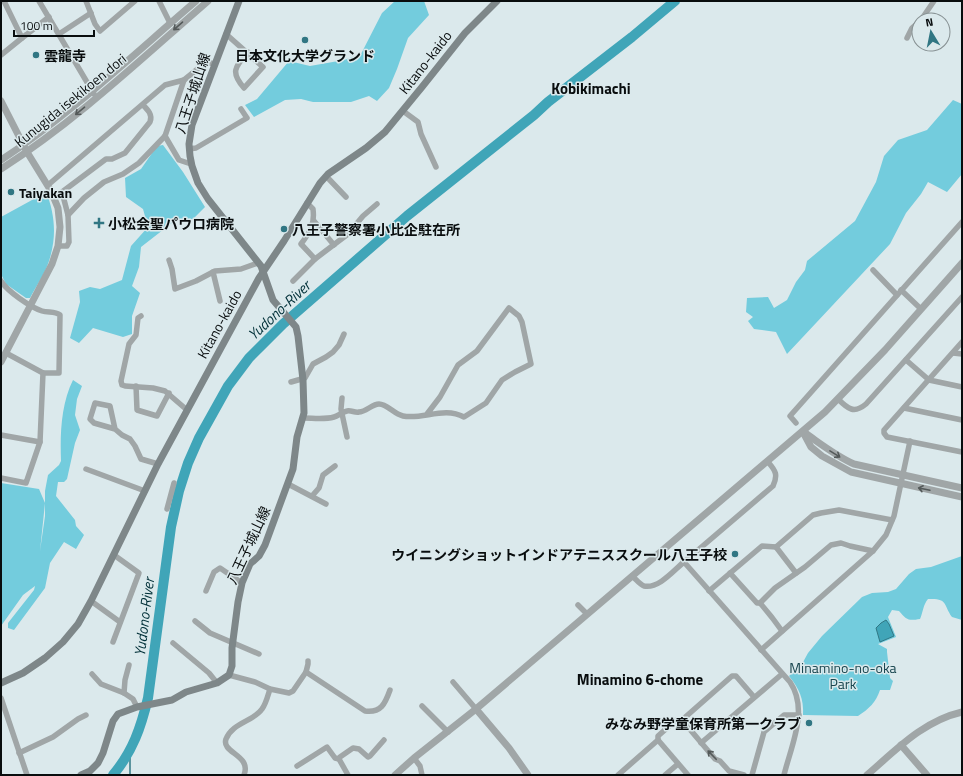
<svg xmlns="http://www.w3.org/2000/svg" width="963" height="776" font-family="'Titillium Web','Noto Sans JP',sans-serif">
  <rect width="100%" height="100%" fill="#dbe9ec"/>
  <g fill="#73ccdd">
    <path d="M395 1H424L429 15 408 38 397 69 389 88 377 101 369 96 351 102H313L301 99 285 100 254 117 245 105 257 99 289 61 310 66 344 60 361 54 382 13Z"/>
    <path d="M953 100 962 104V174L947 192 928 182 921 194 906 213 890 244 787 354 776 332 754 329 748 321 753 317 746 312 747 298 768 297 774 308 787 300 796 282 805 270 807 261 855 221 876 182 884 156 898 140 927 130Z"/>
    <path d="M163 145 183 172 205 207 193 219H177L141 247 139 267 132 286 140 293 132 316V334L123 337 93 328 79 343 70 338 80 302 79 291 90 287 100 289 122 280 131 246 148 227 143 209 126 197 125 178 141 169 157 146Z"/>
    <path d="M46 191C55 215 57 236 49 261 45 274 36 286 30 298H26L6 284 1 274V217L32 200Z"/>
    <path d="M73 380 82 386 77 399 75 415 80 430 75 443 67 479 64 482H58L56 496 75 520 76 526 84 535 76 549 64 542 50 563 45 588 14 630 8 628V623L34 590 35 586 23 595 1 626V483L39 489 45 503 40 551 45 516V491L48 475 59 465 61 461C60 434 61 404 73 380Z"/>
    <path d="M962 556V620L952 617C943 604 948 598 928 599 923 605 923 612 920 619 908 621 907 620 899 611L892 610 888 617 896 637 878 644 887 649V652L890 678 893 681 890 690H880C876 702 869 709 858 716L803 715C804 699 799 688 789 676L802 664 808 653 822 636 862 597 872 593 888 592 896 589 909 574 916 569 931 567Z"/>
  </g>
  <path fill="#40a5b8" stroke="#307785" d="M886 620 889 624 894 636 880 642 876 628 881 623Z"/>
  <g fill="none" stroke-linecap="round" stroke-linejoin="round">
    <path stroke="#307785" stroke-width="1.5" d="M130 753V775"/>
    <path stroke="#40a5b8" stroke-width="10" d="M113 775C133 751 141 727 148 698L171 527 179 491 188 463 199 438 228 386 249 358 283 324 407 216 534 115 548 102 632 37 675 1"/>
    <g stroke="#a0a6a7" stroke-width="5.5">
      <path d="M39 1 94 94"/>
      <path d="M86 1 95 24 100 31 135 1"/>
      <path d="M159 1 170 23"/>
      <path d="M921 20 934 1"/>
      <path d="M59 34 91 13"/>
      <path d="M226 34 263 67 244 88C230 72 235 67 248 52"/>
      <path d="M22 38 49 17"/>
      <path d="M907 38 912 28 919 22"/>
      <path d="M1 55 22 38 4 1"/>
      <path d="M403 111 418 122 421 134 436 167"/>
      <path d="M165 136 179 160 191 164"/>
      <path d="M189 149 196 148 247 118 241 109"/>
      <path d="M326 176 346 197"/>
      <path d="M48 185 165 85 184 80"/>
      <path d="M307 203 313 209C315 225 310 232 301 244L315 259"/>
      <path d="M68 215 62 192 106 159H112L125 153 150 122C153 115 148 110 143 105"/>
      <path d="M314 221 334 245"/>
      <path d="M58 246H67L69 242 68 215 84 198 104 182 123 174 139 163 165 136 184 80 205 63H210L215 64"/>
      <path d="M169 260 172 269 175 289 196 281 215 271 241 269 258 263"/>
      <path d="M873 270 897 295"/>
      <path d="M213 272 220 301"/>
      <path d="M1 281C7 291 30 307 42 311 48 313 55 311 60 315L59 373H43"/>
      <path d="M293 281 315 259 348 234 363 216 377 204"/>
      <path d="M901 290 921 309"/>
      <path d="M141 316 138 318 136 335 129 344 121 381 122 385 125 386 153 388 165 391 187 410"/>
      <path d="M962 342 884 430V433L887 437 962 452"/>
      <path d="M953 353 962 354"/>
      <path d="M906 360 929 380 962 387"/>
      <path d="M291 382 305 378 313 364 326 357 333 352 339 345 344 334"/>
      <path d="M136 386 137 410 157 416 169 393"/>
      <path d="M342 398 341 409 347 437"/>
      <path d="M838 399C848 409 854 414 866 404L962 297"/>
      <path d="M904 408 962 420"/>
      <path d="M303 418C313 418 324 420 334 417 338 416 342 412 347 411 351 410 355 413 359 412 366 412 372 404 379 404 387 404 394 414 403 416 423 420 444 406 464 417L486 403 502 380 515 372 531 364 522 322 519 316 509 308 477 351 458 365 440 397 427 414"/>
      <path d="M796 423 790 416 962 222"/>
      <path d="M115 429 94 423 90 419 95 403 110 406 115 429 122 435 130 439 135 446 141 459 158 464"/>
      <path d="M1 435 40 442"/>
      <path d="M86 469 145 491"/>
      <path d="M1 478 26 483 40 442 43 373 6 353"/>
      <path d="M288 484 326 504"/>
      <path d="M312 496 319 488 323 475 335 466"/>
      <path d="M167 509 174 483"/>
      <path d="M776 547 796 573"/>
      <path d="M684 562 773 486C778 475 776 471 768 462"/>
      <path d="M730 573 757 603H760C768 612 775 621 782 631"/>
      <path d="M632 576C636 579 639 584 644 586 659 589 674 570 684 562L790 682C809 710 791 746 784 775"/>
      <path d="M206 591 214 572 220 568 242 583"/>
      <path d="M709 591 762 546 776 547 813 515 821 513 839 510 892 520"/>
      <path d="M91 601 120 622"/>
      <path d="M760 603 775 588 805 567 831 545 841 543 850 546 873 551"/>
      <path d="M578 605 587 614"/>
      <path d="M195 621 210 633 259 654"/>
      <path d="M113 642 139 573 114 555"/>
      <path d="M173 643 209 673 217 683"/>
      <path d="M761 650 873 551 886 535 894 516 910 441"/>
      <path d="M306 672 365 711C381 713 385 704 390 690"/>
      <path d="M92 674 101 684 124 693 133 699 137 707"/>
      <path d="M229 675 255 682 270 689 289 693 293 691 306 672 308 664V661"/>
      <path d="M453 682 476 709"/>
      <path d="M124 693 125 680 129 665"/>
      <path d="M1 698 27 775"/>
      <path d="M422 706 448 732"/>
      <path d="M682 720 715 759 720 761 729 771 744 775"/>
      <path d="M658 740 688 775"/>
      <path d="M701 743 782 674"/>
      <path d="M19 753 53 737 78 719 86 715"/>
      <path d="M414 758 420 766 422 775"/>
      <path d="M339 759 340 757 353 748 359 749 368 757 370 756 384 740"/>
      <path d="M297 766 327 747 335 758 339 759 348 775"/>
      <path d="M244 775C252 755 221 753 226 739 233 722 253 722 262 709 266 704 268 695 270 689"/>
      <path d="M618 775 658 740V736L676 720H682L732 676H736L754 697"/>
      <path d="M665 775 678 764"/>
      <path d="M752 775 764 732 784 715H799"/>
    </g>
    <g stroke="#a0a6a7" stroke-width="7">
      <path d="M1 101 27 152 51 191 58 208 60 227 58 246 52 264 1 362"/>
      <path d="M1 160C70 115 134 54 196 1"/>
      <path d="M1 169C76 121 141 59 208 1"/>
      <path d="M803 432 811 447 822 456 851 472 962 497"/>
      <path d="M805 433C821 444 836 456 854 464L962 488"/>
      <path d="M476 709 509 748 528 775"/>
      <path d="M901 745 927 775"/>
      <path d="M395 775 414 758 476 709 825 412 885 350 962 263"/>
      <path d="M867 775C896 750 923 721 962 712"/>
    </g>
    <g stroke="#7e8789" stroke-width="7">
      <path d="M1 683 23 673 45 658 63 642 78 624 91 601 158 464 259 278 284 241 320 183 328 174 366 148 385 132 422 87 465 33 497 1"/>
      <path d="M81 775 90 771 98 763 103 753 113 721 118 714 137 707 172 700 186 692 217 683 229 675 232 666V648L238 602 242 583 250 564 259 556 265 545 293 469 297 437 304 413 303 380 298 336 296 327 273 300 261 266 208 199 198 183 192 166 190 156 189 144 192 125 239 1"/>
    </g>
  </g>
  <defs><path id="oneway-shaft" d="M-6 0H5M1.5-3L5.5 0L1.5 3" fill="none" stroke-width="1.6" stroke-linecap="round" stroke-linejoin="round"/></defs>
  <g stroke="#545a5a">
    <use href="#oneway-shaft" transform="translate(178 26) rotate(139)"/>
    <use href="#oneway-shaft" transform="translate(80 111) rotate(140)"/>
    <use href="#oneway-shaft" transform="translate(835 454) rotate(32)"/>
    <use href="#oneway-shaft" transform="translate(924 489) rotate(-168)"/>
    <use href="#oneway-shaft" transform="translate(712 755) rotate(-134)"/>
  </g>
  <g fill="#307683" stroke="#dbe9ec" stroke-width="1.5">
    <circle cx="305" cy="40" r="4"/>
    <circle cx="36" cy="55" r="4"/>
    <circle cx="11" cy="192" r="4"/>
    <path d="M97 217h4v4h4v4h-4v4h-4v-4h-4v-4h4z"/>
    <circle cx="284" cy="229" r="4"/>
    <circle cx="735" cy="554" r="4"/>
    <circle cx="809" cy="723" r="4"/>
  </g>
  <g text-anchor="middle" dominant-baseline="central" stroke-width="3" stroke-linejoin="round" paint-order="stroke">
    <g font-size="14" font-weight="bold" fill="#090d0e" stroke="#dbe9ec" text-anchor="start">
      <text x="44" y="55">雲龍寺</text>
      <text x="305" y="55" text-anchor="middle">日本文化大学グランド</text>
      <text x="19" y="192">Taiyakan</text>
      <text x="108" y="223">小松会聖パウロ病院</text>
      <text x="292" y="229">八王子警察署小比企駐在所</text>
      <text x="727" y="554" text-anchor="end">ウイニングショットインドアテニススクール八王子校</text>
      <text x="801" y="723" text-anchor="end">みなみ野学童保育所第一クラブ</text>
    </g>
    <g font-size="14" fill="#090d0e" stroke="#dbe9ec">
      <text transform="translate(425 62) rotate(-52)">Kitano-kaido</text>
      <text transform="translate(192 93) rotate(-72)">八王子城山線</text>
      <text transform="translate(70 100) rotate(-39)">Kunugida isekikoen dori</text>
      <text transform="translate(219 324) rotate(-61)">Kitano-kaido</text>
      <text transform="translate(248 545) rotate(-65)">八王子城山線</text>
    </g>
    <g font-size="14" fill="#17444d" stroke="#dbe9ec">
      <text x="843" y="667">Minamino-no-oka<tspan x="843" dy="16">Park</tspan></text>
    </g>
    <g font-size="15" font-weight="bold" fill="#090d0e" stroke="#dbe9ec">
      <text x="591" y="88">Kobikimachi</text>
      <text x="640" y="679">Minamino 6-chome</text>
    </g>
    <g font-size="15" font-style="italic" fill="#003038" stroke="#dbe9ec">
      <text transform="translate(279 310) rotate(-43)">Yudono-River</text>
      <text transform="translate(144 617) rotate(-83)">Yudono-River</text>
    </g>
  </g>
  <rect width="963" height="776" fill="none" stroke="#090d0e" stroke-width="4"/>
  <g transform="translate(931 32) rotate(350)"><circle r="19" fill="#dbe9ec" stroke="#879193"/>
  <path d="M0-3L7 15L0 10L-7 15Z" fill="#307683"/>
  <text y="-6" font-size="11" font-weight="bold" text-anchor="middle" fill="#090d0e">N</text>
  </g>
  <path d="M14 30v6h80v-6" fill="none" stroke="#090d0e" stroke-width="2"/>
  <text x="20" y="30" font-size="12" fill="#090d0e" stroke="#dbe9ec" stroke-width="3" paint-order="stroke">100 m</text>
</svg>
